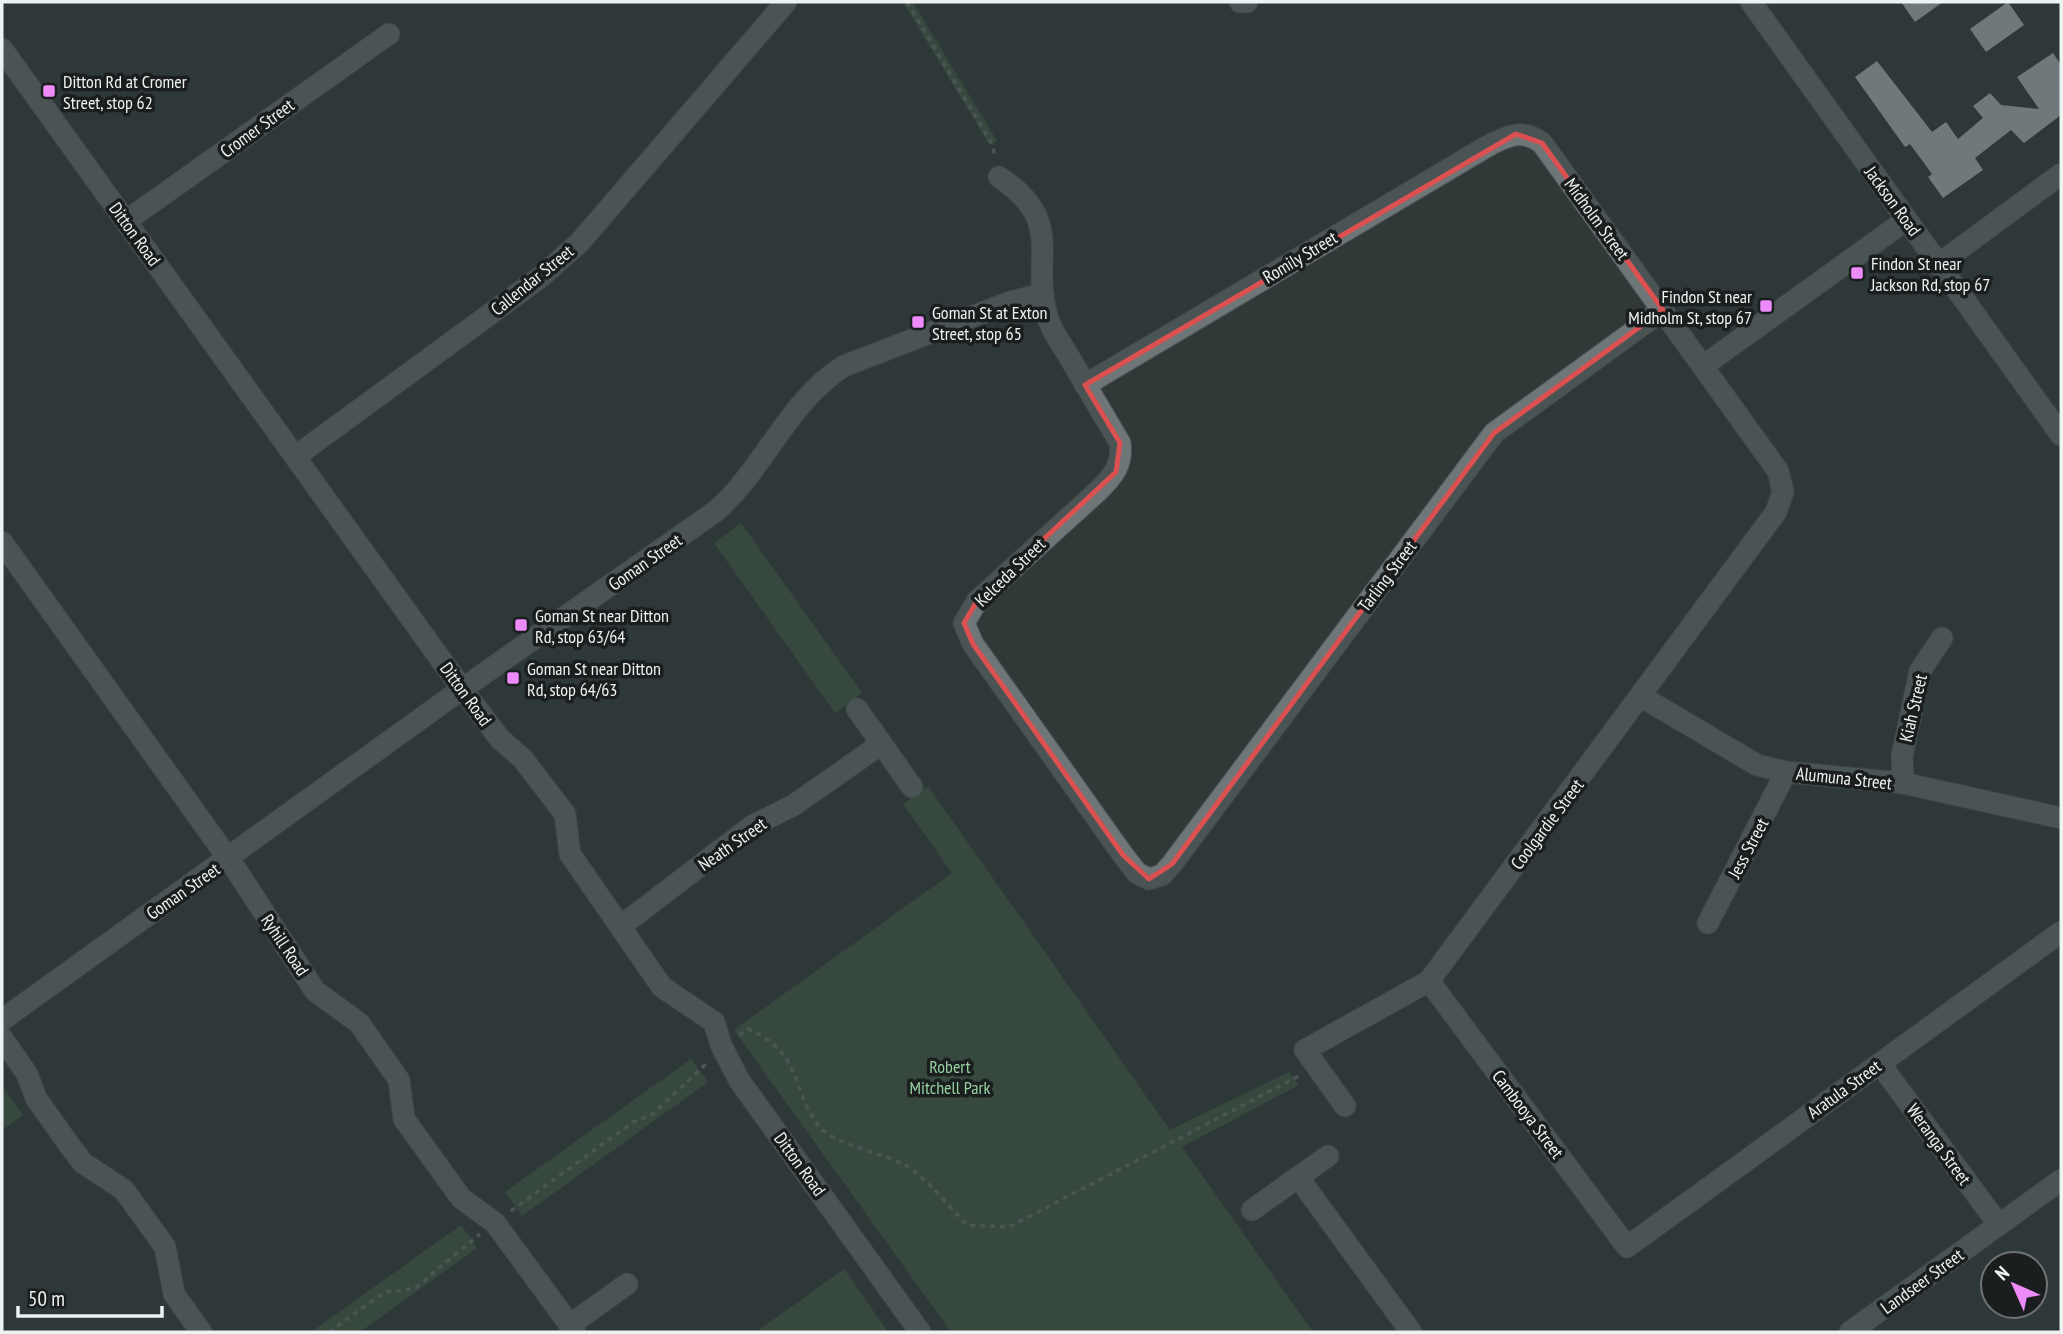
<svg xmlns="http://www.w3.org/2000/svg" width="2063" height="1334" font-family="'PT Sans Narrow',sans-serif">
  <rect width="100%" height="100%" fill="#303838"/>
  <g fill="#415b45">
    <path d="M903 2H913L997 141 989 144Z"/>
    <path d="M741 523 862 693 835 713 714 543Z"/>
    <path d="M928 786 1170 1130 1289 1072 1299 1085 1182 1147 1313 1332H951L734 1030 952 873 903 804Z"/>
    <path d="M691 1059 708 1082 522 1216 505 1192Z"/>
    <path d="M2 1086 23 1115 2 1130Z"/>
    <path d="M461 1225 477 1248 360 1332H311Z"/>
    <path d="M844 1269 888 1332H756Z"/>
  </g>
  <g fill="#bdc5c9">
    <path d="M1901 2H1943L1915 22Z"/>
    <path d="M2008 2 2024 25 1986 52 1970 29Z"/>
    <path d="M2053 53 2061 65V115L2024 143 2011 130 1975 158 1983 170 1943 198 1928 177 1932 174 1910 144 1905 147 1855 77 1877 61 1932 132 1946 122 1958 139 1983 118 1973 106 1990 93 2001 105 2039 109 2017 77Z"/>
  </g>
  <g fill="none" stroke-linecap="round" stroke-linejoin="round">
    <defs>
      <g id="minor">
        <path d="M1240 2H1247"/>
        <path d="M1751 2 2061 435"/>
        <path d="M2 49 462 689 500 739 522 758 565 814 570 854 662 987 714 1022 721 1045 739 1080 920 1332"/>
        <path d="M999 177C1067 222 1030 257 1047 316 1051 330 1061 343 1068 355 1085 384 1103 414 1120 443 1123 465 1113 476 1098 491L977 601 964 623 973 644 1123 855 1137 873 1149 879 1162 875 1172 864 1494 433 1663 310"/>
        <path d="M126 221 389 34"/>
        <path d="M1939 264 2061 174"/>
        <path d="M1703 366 1906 220"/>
        <path d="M1085 385 1486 147C1506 136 1523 128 1542 143L1778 471 1783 492 1776 512 1429 981 1305 1050 1345 1106"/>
        <path d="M296 456 542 276 580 242 786 2"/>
        <path d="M2 542 235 868 315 991 359 1023 399 1080 404 1119 461 1198 495 1223 575 1332"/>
        <path d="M1642 697 1757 765 1786 772 1903 783 2061 818"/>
        <path d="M857 709 912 787"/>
        <path d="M1903 783 1902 756 1920 671 1942 638"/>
        <path d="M1708 923 1786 772"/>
        <path d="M621 926 752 826 794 805 881 744"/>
        <path d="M1429 981 1627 1247 2061 932"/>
        <path d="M2 1020 462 689 716 511C765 468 788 401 844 366L1010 302 1043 294"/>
        <path d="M2 1038 27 1074 36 1098 70 1146 83 1163 124 1190 165 1247 174 1294 201 1332"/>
        <path d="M1880 1064 1999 1225"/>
        <path d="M1298 1177 1411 1332"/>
        <path d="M1252 1210 1328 1156"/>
        <path d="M570 1325 627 1284"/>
        <path d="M1850 1332 2061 1180"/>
      </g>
    </defs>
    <use href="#minor" stroke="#4f5656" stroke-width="23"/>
    <g stroke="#707777" stroke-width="3.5" stroke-dasharray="5 5" stroke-linecap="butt">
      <path d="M907 2 991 142 996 158"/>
      <path d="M739 1035 748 1029C803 1053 789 1085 818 1125 833 1145 884 1153 905 1165 926 1177 950 1208 967 1225L1009 1227 1299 1076"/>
      <path d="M511 1211 633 1122 653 1114 708 1062"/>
      <path d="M329 1332 385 1292 414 1289 480 1234"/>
    </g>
    <use href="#minor" stroke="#6e7677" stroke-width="21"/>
  </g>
  <path d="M0 0H2063V1334H0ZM1516 134 1542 143 1663 310 1494 433 1172 864 1149 879 1123 855 973 644 964 623 977 601 1116 472 1120 443 1085 385Z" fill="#303838" fill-opacity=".55" fill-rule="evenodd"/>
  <path fill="none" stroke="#db5050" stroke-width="5" stroke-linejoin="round" d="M1516 134 1542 143 1663 310 1494 433 1172 864 1149 879 1123 855 973 644 964 623 977 601 1116 472 1120 443 1085 385Z"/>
  <g fill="#ed8cf9" stroke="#1b1e1e" stroke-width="2.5">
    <rect x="42" y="84" width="14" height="14" rx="3.5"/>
    <rect x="1850" y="266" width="14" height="14" rx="3.5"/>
    <rect x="1759" y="299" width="14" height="14" rx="3.5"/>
    <rect x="911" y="315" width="14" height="14" rx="3.5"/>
    <rect x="514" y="618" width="14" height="14" rx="3.5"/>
    <rect x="506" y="671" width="14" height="14" rx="3.5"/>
  </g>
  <g text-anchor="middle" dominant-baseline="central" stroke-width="7" stroke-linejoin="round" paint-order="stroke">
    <g font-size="18" fill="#edf2f2" stroke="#1b1e1e" text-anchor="start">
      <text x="63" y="81">Ditton Rd at Cromer<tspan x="63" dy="21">Street, stop 62</tspan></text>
      <text x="1871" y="263">Findon St near<tspan x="1871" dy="21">Jackson Rd, stop 67</tspan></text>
      <text x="1752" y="296" text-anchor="end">Findon St near<tspan x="1752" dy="21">Midholm St, stop 67</tspan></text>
      <text x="932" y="312">Goman St at Exton<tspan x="932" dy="21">Street, stop 65</tspan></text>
      <text x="535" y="615">Goman St near Ditton<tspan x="535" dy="21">Rd, stop 63/64</tspan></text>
      <text x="527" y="668">Goman St near Ditton<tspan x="527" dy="21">Rd, stop 64/63</tspan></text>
    </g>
    <g font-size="18" fill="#edf2f2" stroke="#1b1e1e">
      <text transform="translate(257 128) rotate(-36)">Cromer Street</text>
      <text transform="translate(1893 201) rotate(54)">Jackson Road</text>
      <text transform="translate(1597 219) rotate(54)">Midholm Street</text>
      <text transform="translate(135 234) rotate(54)">Ditton Road</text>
      <text transform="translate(1300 257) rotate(-31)">Romily Street</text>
      <text transform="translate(532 280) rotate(-39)">Callendar Street</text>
      <text transform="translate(645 562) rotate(-35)">Goman Street</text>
      <text transform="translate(1010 572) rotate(-44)">Kelceda Street</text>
      <text transform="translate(1387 576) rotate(-53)">Tarling Street</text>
      <text transform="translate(466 694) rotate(54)">Ditton Road</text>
      <text transform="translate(1913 708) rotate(-77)">Kiah Street</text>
      <text transform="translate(1844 778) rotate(6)">Alumuna Street</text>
      <text transform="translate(1547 824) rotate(-53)">Coolgardie Street</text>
      <text transform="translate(732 844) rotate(-35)">Neath Street</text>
      <text transform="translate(1748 848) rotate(-62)">Jess Street</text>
      <text transform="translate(183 891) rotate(-35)">Goman Street</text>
      <text transform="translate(285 945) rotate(56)">Ryhill Road</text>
      <text transform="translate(1844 1089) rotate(-36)">Aratula Street</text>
      <text transform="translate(1528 1114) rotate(53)">Cambooya Street</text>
      <text transform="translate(1939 1144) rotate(54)">Weranga Street</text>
      <text transform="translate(800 1164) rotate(54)">Ditton Road</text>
      <text transform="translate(1922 1281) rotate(-36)">Landseer Street</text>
    </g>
    <g font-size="18" fill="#96d1a1" stroke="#1b1e1e">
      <text x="950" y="1066">Robert<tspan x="950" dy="21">Mitchell Park</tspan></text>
    </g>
  </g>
  <rect width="2063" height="1334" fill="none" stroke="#edf2f2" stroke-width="7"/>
  <g transform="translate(2014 1285) rotate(315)"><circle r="33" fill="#1b1e1e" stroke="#6f7373" stroke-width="2"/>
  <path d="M0-5L12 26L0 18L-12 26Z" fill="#ed8cf9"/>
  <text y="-10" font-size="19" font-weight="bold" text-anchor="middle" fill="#edf2f2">N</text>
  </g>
  <path d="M18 1306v10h144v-10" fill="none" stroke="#edf2f2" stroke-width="3.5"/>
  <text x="28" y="1306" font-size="21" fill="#edf2f2" stroke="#1b1e1e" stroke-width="5" paint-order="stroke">50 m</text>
</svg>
